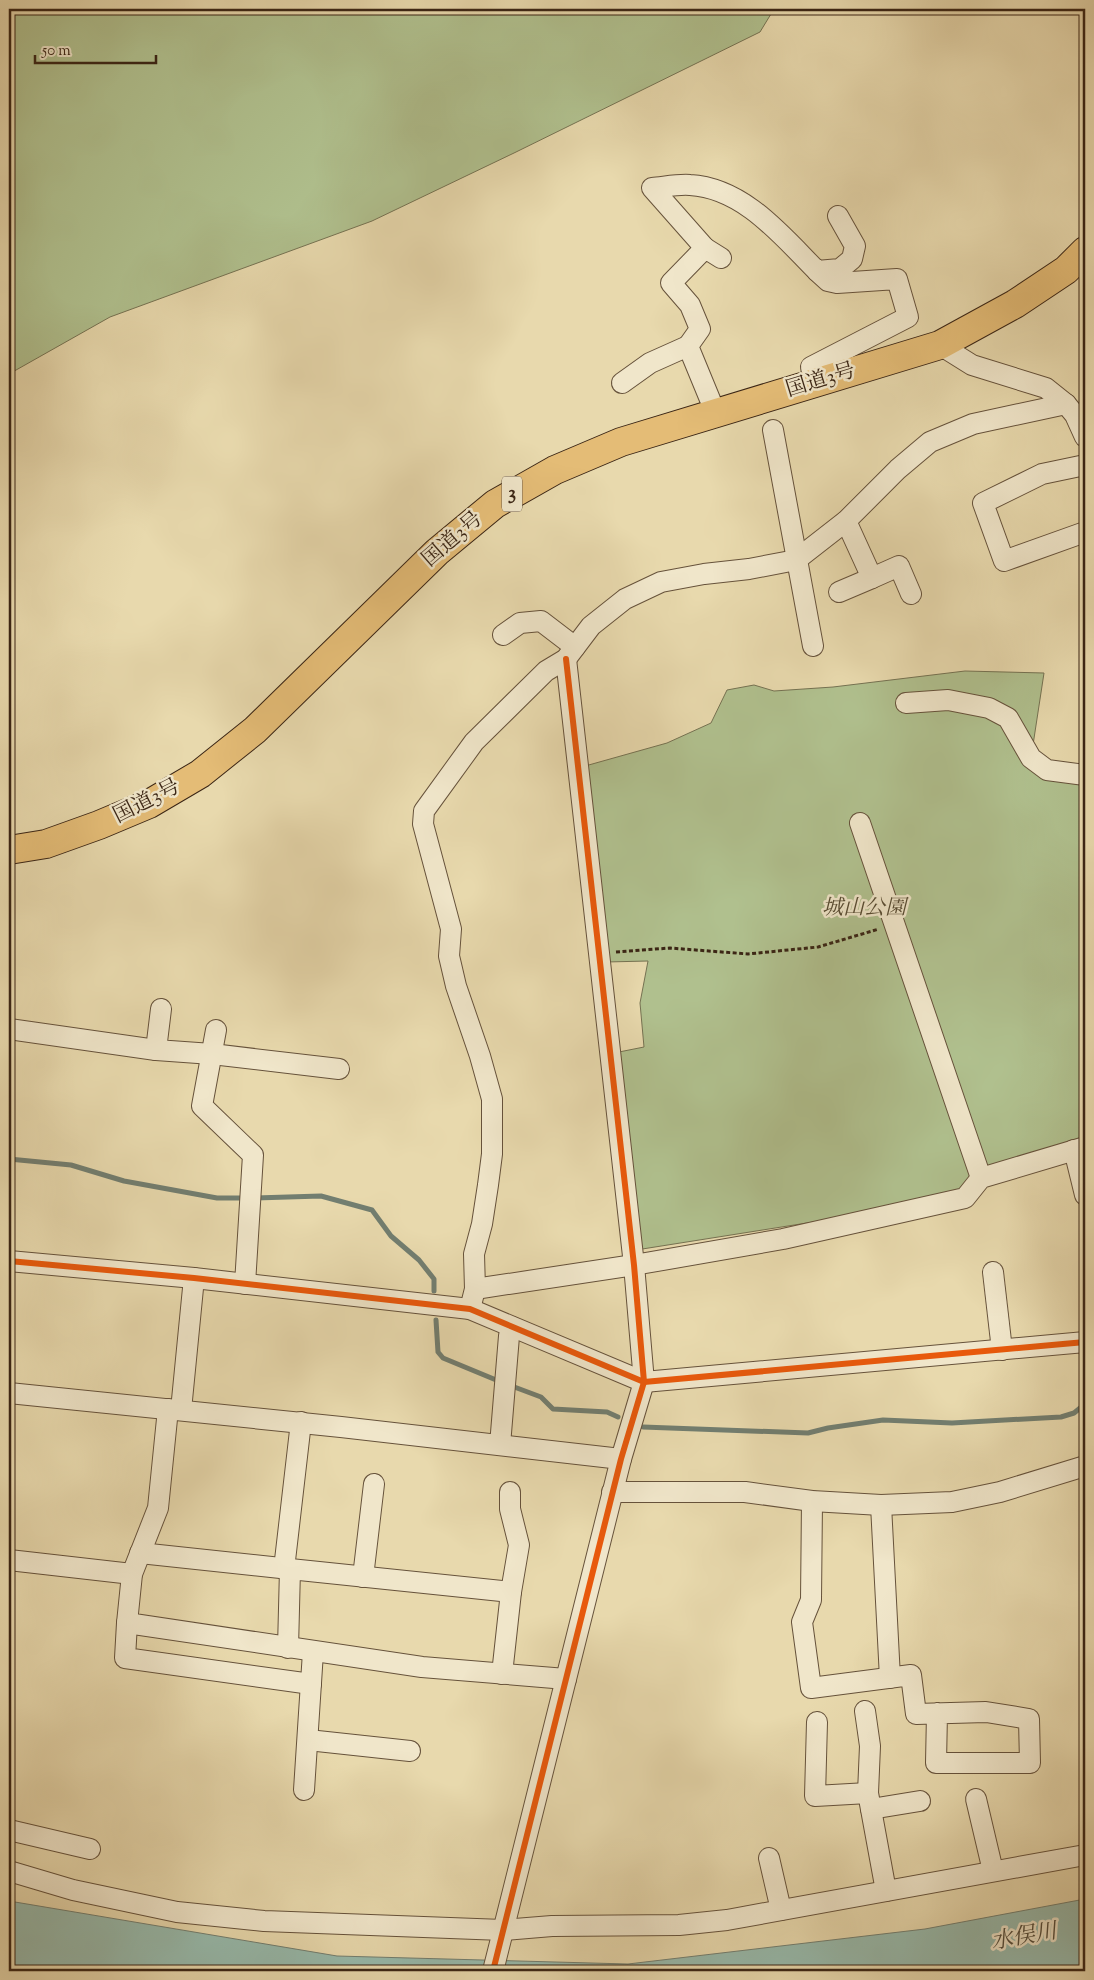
<svg xmlns="http://www.w3.org/2000/svg" width="1094" height="1980" font-family="'Sorts Mill Goudy','Noto Serif JP',serif">
  <rect width="100%" height="100%" fill="#e8d9ad"/>
  <filter id="stains"><feTurbulence type="fractalNoise" baseFrequency=".004" numOctaves="4"/><feColorMatrix values="0 0 0 0 .2 0 0 0 0 .09 0 0 0 0 .02 0 0 0 .5 -.17"/></filter>
  <radialGradient id="worn" r=".72"><stop offset=".6" stop-color="#630" stop-opacity="0"/><stop offset="1" stop-color="#630" stop-opacity=".3"/></radialGradient>
  <g fill="#b0c08e" stroke="#757252">
    <path d="M9 9H774L760 32 514 153 372 221 110 317 9 374Z"/>
    <path d="M965 671 1044 673 1031 758 1085 777V1142L981 1178 965 1198 636 1250 609 1054 644 1047 640 1003 648 961 606 962 578 768 667 743 711 723 727 690 754 685 774 691 833 687Z"/>
  </g>
  <path fill="#97baac" stroke="#727e70" d="M1085 1899V1966L1042 1968 1029 1971H9V1901L337 1956 628 1964 925 1929Z"/>
  <g fill="none" stroke-linecap="round" stroke-linejoin="round">
    <g stroke="#727e70" stroke-width="5">
      <path d="M9 1159 71 1165 124 1181 217 1198H246"/>
      <path d="M255 1198 321 1196 372 1210 391 1236 419 1260 434 1279V1291"/>
      <path d="M436 1320 438 1352 443 1358 501 1382"/>
      <path d="M509 1385 541 1397 553 1409 607 1412 618 1417"/>
      <path d="M643 1427 808 1433 828 1428 883 1420 952 1423 1061 1417 1074 1413 1085 1404"/>
    </g>
    <defs>
      <g id="minor">
        <path d="M705 248 652 188C664 187 678 184 690 185 744 188 782 236 817 271L840 269 852 259 855 246 838 216"/>
        <path d="M940 345 972 365 1046 388 1066 404 1075 415 1085 437"/>
        <path d="M622 383 650 363 688 346"/>
        <path d="M814 383 811 367 908 317 897 279 837 283 828 281 817 271"/>
        <path d="M716 414 688 346 700 329 690 305 671 283 705 248 721 258"/>
        <path d="M773 430 813 646"/>
        <path d="M1085 465 1042 474 983 503 1004 561 1085 532"/>
        <path d="M846 521 872 578 899 566 911 594"/>
        <path d="M839 592 872 578"/>
        <path d="M503 635 520 623 541 621 575 647"/>
        <path d="M906 703 948 700 989 708 1008 718 1031 758 1047 770 1085 775"/>
        <path d="M860 823 981 1178"/>
        <path d="M161 1009 156 1050 212 1054 339 1069"/>
        <path d="M9 1029 156 1050"/>
        <path d="M216 1030 202 1106 253 1155 245 1284"/>
        <path d="M1074 1150 1085 1195"/>
        <path d="M9 1261 194 1278 470 1309 644 1382 1085 1342"/>
        <path d="M993 1272 1002 1350"/>
        <path d="M475 1289 634 1265 783 1239 965 1198 981 1178 1085 1147"/>
        <path d="M470 1309 475 1289 474 1254 482 1224 488 1185 492 1154V1099L480 1056 456 986 449 956 451 929 423 824 424 811 474 742 546 671 566 659 591 626 625 599 661 582 704 574 749 569 796 560 846 521 898 469 930 442 973 424 1066 404"/>
        <path d="M9 1393 341 1427 621 1459"/>
        <path d="M168 1409 158 1508 132 1574 127 1623 422 1667 566 1679"/>
        <path d="M181 1410 194 1278"/>
        <path d="M500 1445 509 1336 512 1327"/>
        <path d="M510 1492V1509L519 1545 511 1592"/>
        <path d="M612 1492H745L812 1501 881 1505 952 1502 1000 1492 1085 1466"/>
        <path d="M812 1501 811 1600 802 1622 811 1688 911 1675 916 1714 986 1712 1029 1719 1030 1763H936L937 1713"/>
        <path d="M881 1505 890 1678"/>
        <path d="M140 1553 290 1569"/>
        <path d="M9 1560 132 1574"/>
        <path d="M284 1569 301 1422"/>
        <path d="M363 1577 374 1484"/>
        <path d="M127 1623 125 1658 311 1684"/>
        <path d="M288 1648 290 1569 511 1592 502 1674"/>
        <path d="M865 1711 870 1746 868 1793 886 1891"/>
        <path d="M817 1722 815 1796 868 1793"/>
        <path d="M308 1740 410 1751"/>
        <path d="M304 1790 313 1652"/>
        <path d="M976 1799 993 1871"/>
        <path d="M871 1809 920 1801"/>
        <path d="M9 1830 90 1849"/>
        <path d="M769 1858 781 1910"/>
        <path d="M9 1871 73 1890 177 1912 264 1921 503 1930 552 1926 679 1925 727 1920 1085 1855"/>
        <path d="M493 1971 621 1459 644 1382 634 1265 566 659"/>
      </g>
      <path id="highway" d="M9 850 46 844 99 825 149 804 200 774 255 730 437 552 495 504 555 470 621 442 940 345 1015 304 1066 270 1085 251"/>
    </defs>
    <use href="#minor" stroke="#66523b" stroke-width="22"/>
    <use href="#highway" stroke="#3a2515" stroke-width="30"/>
    <path stroke="#3a2515" stroke-width="3" stroke-dasharray="4 2.5" stroke-linecap="butt" d="M616 952 670 948 748 954 818 947 879 929"/>
    <use href="#minor" stroke="#f0e6ca" stroke-width="20"/>
    <use href="#highway" stroke="#e4bc76" stroke-width="28"/>
    <defs>
      <g id="cycleway">
        <path d="M9 1261 194 1278 470 1309 644 1382 1085 1342"/>
        <path d="M493 1971 621 1459 644 1382 634 1265 566 659"/>
      </g>
    </defs>
    <use href="#cycleway" stroke="#f0e6ca" stroke-width="9"/>
    <use href="#cycleway" stroke="#e8590c" stroke-width="6"/>
  </g>
  <g text-anchor="middle" dominant-baseline="central" stroke-width="5" stroke-linejoin="round" paint-order="stroke">
    <rect fill="#f0e6ca" stroke="#715f4b" stroke-width="1" x="502" y="476.5" width="20" height="35" rx="4"/>
    <g font-size="20" font-weight="bold" fill="#3a2515">
      <text x="512" y="494">3</text>
    </g>
    <g font-size="21" fill="#3a2515" stroke="#f0e6ca">
      <text transform="translate(821 381) rotate(-17)">国道3号</text>
      <text transform="translate(453 540) rotate(-41)">国道3号</text>
      <text transform="translate(147 802) rotate(-27)">国道3号</text>
    </g>
    <g font-size="21" font-style="italic" fill="#584c33" stroke="#f0e6ca">
      <text x="864" y="909">城山公園</text>
    </g>
    <g font-size="22" font-style="italic" fill="#514a3b" stroke="#f0e6ca">
      <text transform="translate(1024 1938) rotate(-10)">水俣川</text>
    </g>
  </g>
  <rect width="1094" height="1980" fill="none" stroke="#e8d9ad" stroke-width="30"/>
  <rect x="10" y="10" width="1074" height="1960" fill="none" stroke="#3a2515" stroke-width="2.5"/>
  <rect x="15" y="15" width="1064" height="1950" fill="none" stroke="#3a2515"/>
  <path d="M35 55v8h121v-8" fill="none" stroke="#3a2515" stroke-width="2.5"/>
  <text x="42" y="55" font-size="15" fill="#3a2515" stroke="#f0e6ca" stroke-width="4" paint-order="stroke">50 m</text>
  <rect width="100%" height="100%" filter="url(#stains)"/>
  <rect width="100%" height="100%" fill="url(#worn)"/>
</svg>
